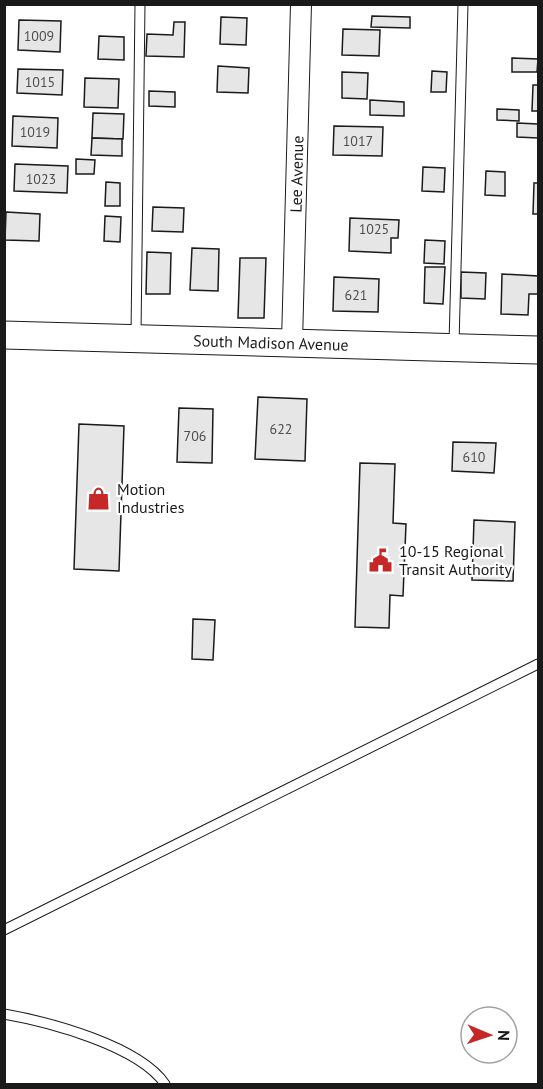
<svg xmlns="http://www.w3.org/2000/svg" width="543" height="1089" font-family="'PT Sans',sans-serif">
  <rect width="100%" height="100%" fill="#fff"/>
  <g fill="#e6e6e6" stroke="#1a1a1a" stroke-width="1.5">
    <path d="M372 16 410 17V28L371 27Z"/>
    <path d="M221 17 247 18 246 45 220 44Z"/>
    <path d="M19 20 61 21 60 52 18 50Z"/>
    <path d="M174 22H185L184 57 146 56 147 34 173 35Z"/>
    <path d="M343 29 380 30 379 56 342 55Z"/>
    <path d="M99 36 124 37V60L98 59Z"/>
    <path d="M512 58 538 59 537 72H512Z"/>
    <path d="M218 66 249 68 248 93 217 92Z"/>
    <path d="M18 69 63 70 62 95 17 93Z"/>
    <path d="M432 71 447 72 446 92H431Z"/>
    <path d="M342 72 368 73 367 99 342 98Z"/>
    <path d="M85 78 119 79 118 108 84 107Z"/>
    <path d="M533 85H538V111H532Z"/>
    <path d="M149 91 175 92V107L149 106Z"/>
    <path d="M370 100 404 102V116L370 115Z"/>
    <path d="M497 109 519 110V121L497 120Z"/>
    <path d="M93 113 124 114 123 139 92 138Z"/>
    <path d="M13 116 58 118 57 148 12 146Z"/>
    <path d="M517 123 538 124V138L517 137Z"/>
    <path d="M334 126 383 127 382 156 333 155Z"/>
    <path d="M92 138 122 139V156L91 155Z"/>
    <path d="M76 159 95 160 94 174H76Z"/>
    <path d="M15 164 68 166 67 193 14 191Z"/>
    <path d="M423 167 445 168 444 192 422 191Z"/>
    <path d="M486 171 505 172V196L485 195Z"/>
    <path d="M106 182 120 183V206H105Z"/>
    <path d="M534 183H538V214H533Z"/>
    <path d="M153 207 184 208 183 232 152 231Z"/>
    <path d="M6 212 40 214 39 241 5 240Z"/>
    <path d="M105 216 121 217 120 242 104 241Z"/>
    <path d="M350 218 399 220 398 238H391V253L349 251Z"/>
    <path d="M425 240 445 241 444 264 424 263Z"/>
    <path d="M192 248 219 249 218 291 190 290Z"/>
    <path d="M147 252 171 253 170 294H146Z"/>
    <path d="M240 258H266L264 318H238Z"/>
    <path d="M425 267H445L443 304 424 303Z"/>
    <path d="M461 272 486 273 485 299 461 298Z"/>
    <path d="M502 274 538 276V294H529L528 315 501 314Z"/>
    <path d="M334 277 379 279 378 312 333 311Z"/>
    <path d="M258 397 307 399 305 461 255 459Z"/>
    <path d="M179 408 213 409 212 463 177 462Z"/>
    <path d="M79 424 124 426 119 571 74 569Z"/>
    <path d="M453 442 496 443 494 473 452 471Z"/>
    <path d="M360 463 395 464 393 523 406 524 403 596 390 595 389 628 355 627Z"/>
    <path d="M474 520 515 522 513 581 472 580Z"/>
    <path d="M193 619 215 620 213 660 192 659Z"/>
  </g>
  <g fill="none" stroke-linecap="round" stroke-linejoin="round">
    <defs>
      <g id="lane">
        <path d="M136 335 140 4"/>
        <path d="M454 344 463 4"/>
        <path d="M4 930 538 664"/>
        <path d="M4 1014C50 1022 139 1046 165 1084"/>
      </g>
      <g id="street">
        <path id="s1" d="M292 342 301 4"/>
      </g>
      <g id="secondary">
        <path id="s2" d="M4 335 538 350"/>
      </g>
    </defs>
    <use href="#lane" stroke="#1a1a1a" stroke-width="11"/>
    <use href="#street" stroke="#1a1a1a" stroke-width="22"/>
    <use href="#secondary" stroke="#1a1a1a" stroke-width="29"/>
    <use href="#lane" stroke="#fff" stroke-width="9"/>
    <use href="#street" stroke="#fff" stroke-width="20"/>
    <use href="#secondary" stroke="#fff" stroke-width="27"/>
  </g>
  <defs>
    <symbol id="shop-bare" viewBox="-9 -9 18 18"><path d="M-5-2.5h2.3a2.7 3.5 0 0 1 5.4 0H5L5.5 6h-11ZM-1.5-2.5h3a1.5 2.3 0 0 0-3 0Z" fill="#c62828" stroke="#fff" stroke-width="2.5" paint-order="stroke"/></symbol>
    <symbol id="civic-bare" viewBox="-9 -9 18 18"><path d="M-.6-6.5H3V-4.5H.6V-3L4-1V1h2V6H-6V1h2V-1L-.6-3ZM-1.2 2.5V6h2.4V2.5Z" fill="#c62828" stroke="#fff" stroke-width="2.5" paint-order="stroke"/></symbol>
  </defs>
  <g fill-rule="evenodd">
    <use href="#shop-bare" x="82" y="482" width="33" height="33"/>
    <use href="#civic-bare" x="364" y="544" width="33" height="33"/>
  </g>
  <g text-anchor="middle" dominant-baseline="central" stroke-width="4.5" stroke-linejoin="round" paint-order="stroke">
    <g font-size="14" fill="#4d4d4d">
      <text x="39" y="36">1009</text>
      <text x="40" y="82">1015</text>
      <text x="35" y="132">1019</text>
      <text x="358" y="141">1017</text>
      <text x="41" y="179">1023</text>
      <text x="374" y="229">1025</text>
      <text x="356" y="295">621</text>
      <text x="281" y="429">622</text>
      <text x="195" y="436">706</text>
      <text x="474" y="457">610</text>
    </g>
    <g font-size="16" fill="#1a1a1a" stroke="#fff">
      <text stroke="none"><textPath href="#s1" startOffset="168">Lee Avenue</textPath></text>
      <text stroke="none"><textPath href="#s2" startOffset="267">South Madison Avenue</textPath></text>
    </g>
    <g font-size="16" fill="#1a1a1a" stroke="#fff" text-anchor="start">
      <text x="117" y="489">Motion<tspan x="117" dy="18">Industries</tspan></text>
      <text x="399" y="551">10-15 Regional<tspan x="399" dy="18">Transit Authority</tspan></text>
    </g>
  </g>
  <rect width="543" height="1089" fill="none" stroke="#1a1a1a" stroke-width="12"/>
  <g transform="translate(489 1035) rotate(92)"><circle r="28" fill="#ffffff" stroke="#a3a3a3" stroke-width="1.5"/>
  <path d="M0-4.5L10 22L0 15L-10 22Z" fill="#c62828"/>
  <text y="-9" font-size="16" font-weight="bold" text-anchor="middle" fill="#1a1a1a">N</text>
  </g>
</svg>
